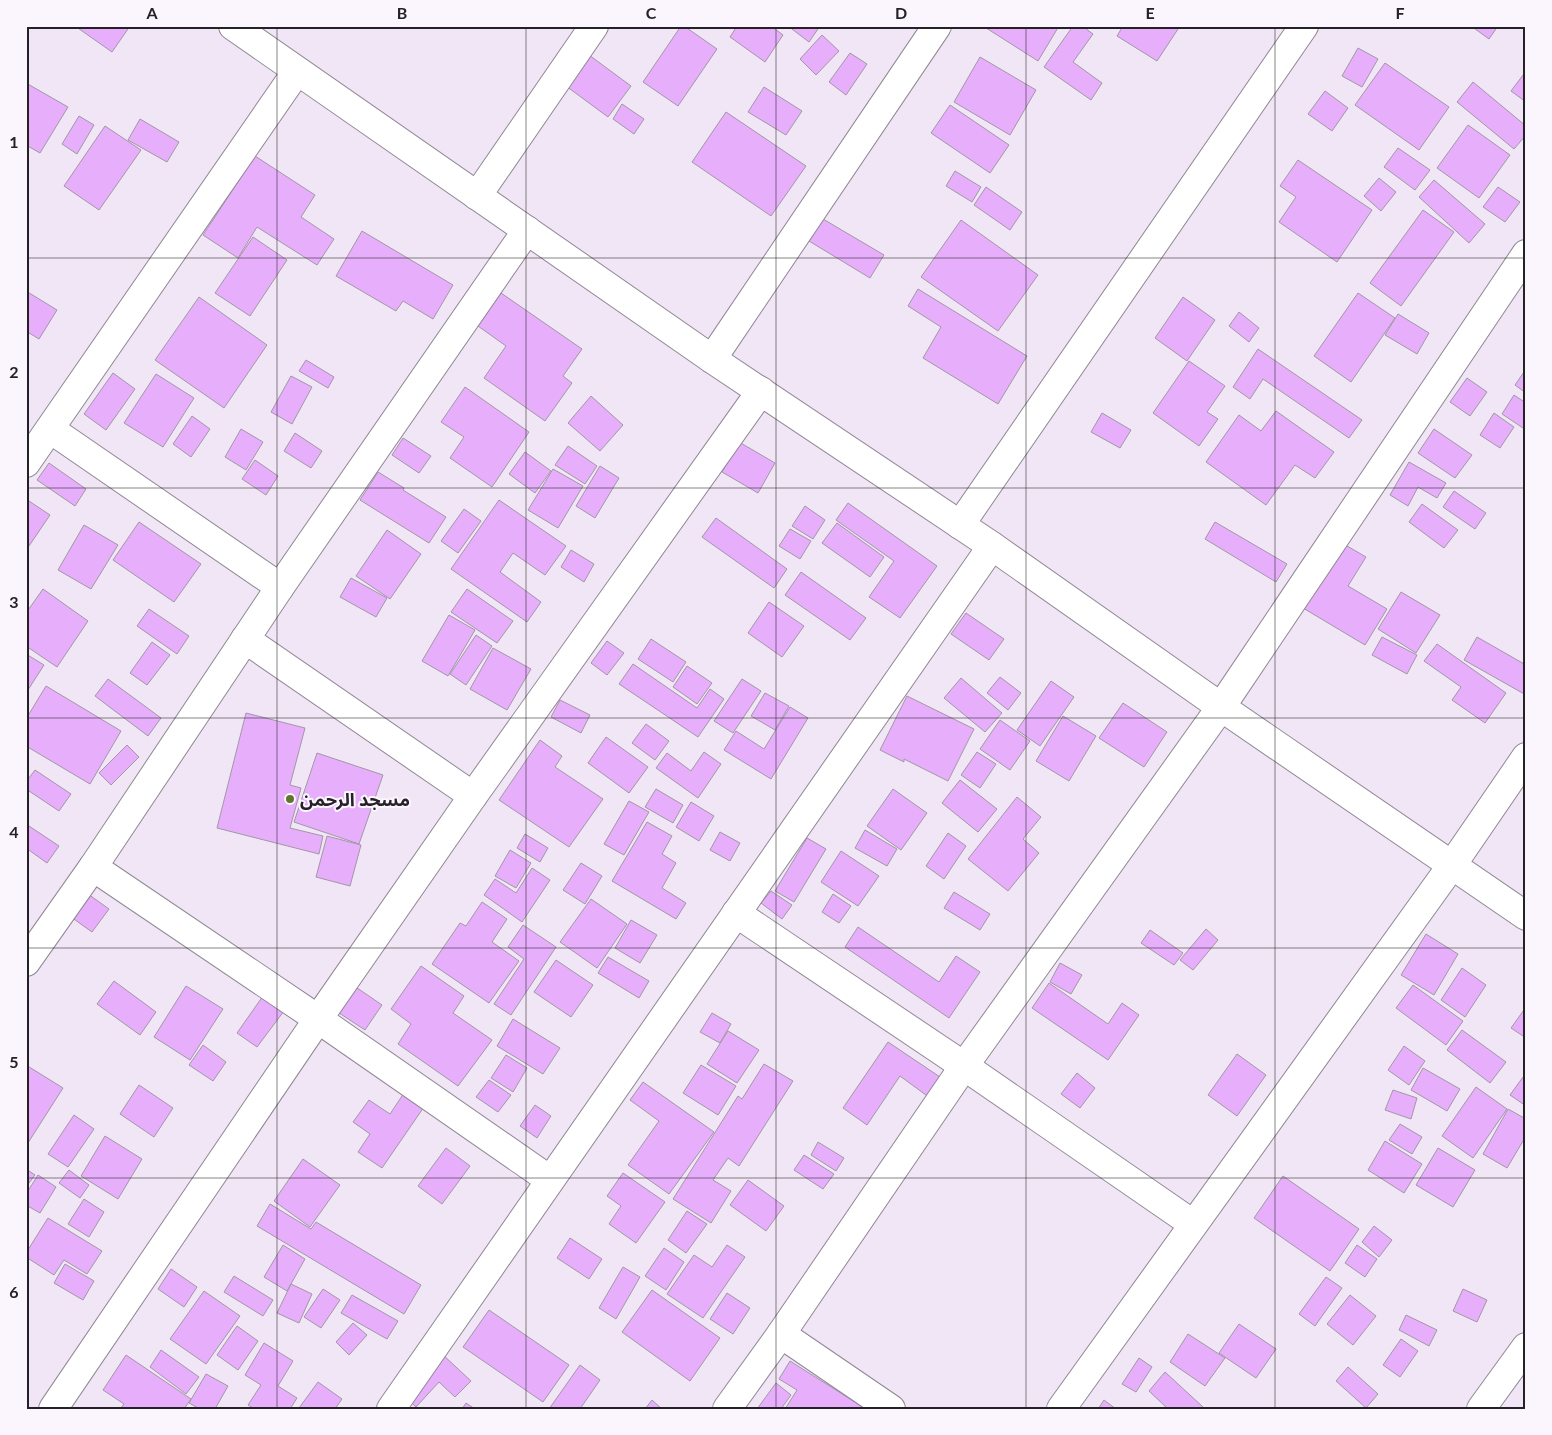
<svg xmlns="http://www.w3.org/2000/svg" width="1552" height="1435" font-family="Lato,'Noto Sans Arabic',sans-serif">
  <rect width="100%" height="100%" fill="#f1e6f5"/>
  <g fill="#e7aefc" stroke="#a197a5">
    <path d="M75 26H130L112 52Z"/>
    <path d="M681 26H684L717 49 678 106 643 82Z"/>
    <path d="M737 26H771L783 35 765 62 730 37Z"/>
    <path d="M788 26H820L809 42Z"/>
    <path d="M983 26H1059L1038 61Z"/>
    <path d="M1073 26H1082L1093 34 1073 62 1102 83 1091 100 1044 67Z"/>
    <path d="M1123 26H1180L1157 61 1117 36Z"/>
    <path d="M1471 26H1498L1489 39Z"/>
    <path d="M822 35 839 51 816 75 800 59Z"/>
    <path d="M1358 48 1378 59 1362 87 1342 76Z"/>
    <path d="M850 53 867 64 846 95 829 82Z"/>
    <path d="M589 55 631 86 608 117 566 86Z"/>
    <path d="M980 57 1036 90 1010 135 954 102Z"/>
    <path d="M1385 63 1449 107 1419 150 1355 105Z"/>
    <path d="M1523 75 1526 77V102L1511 91Z"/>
    <path d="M1473 82 1526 126V135L1514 149 1457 102Z"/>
    <path d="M26 83 68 107 40 153 26 145Z"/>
    <path d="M764 87 802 111 786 135 748 112Z"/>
    <path d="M1325 91 1348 108 1332 131 1308 114Z"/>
    <path d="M622 104 644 119 634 134 613 119Z"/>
    <path d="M950 105 1009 145 990 173 931 133Z"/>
    <path d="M726 112 806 166 771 216 692 162Z"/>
    <path d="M79 116 94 125 77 154 62 144Z"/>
    <path d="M140 119 179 142 167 162 128 140Z"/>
    <path d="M1468 125 1510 155 1479 198 1437 168Z"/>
    <path d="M105 126 141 150 99 210 64 186Z"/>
    <path d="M1398 148 1430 170 1415 190 1384 167Z"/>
    <path d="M255 156 315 195 301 217 334 239 317 265 257 227 238 258 203 235Z"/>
    <path d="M1298 160 1372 210 1337 262 1279 222 1296 197 1280 186Z"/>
    <path d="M955 171 981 187 972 202 946 186Z"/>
    <path d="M1379 178 1396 192 1381 211 1364 196Z"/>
    <path d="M1434 180 1485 224 1469 243 1419 197Z"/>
    <path d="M986 187 1022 212 1010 230 974 205Z"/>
    <path d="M1498 187 1520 202 1505 222 1483 207Z"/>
    <path d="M1423 210 1454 232 1401 306 1370 283Z"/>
    <path d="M823 219 884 255 870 278 809 241Z"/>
    <path d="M961 220 1038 275 998 331 921 277Z"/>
    <path d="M362 231 453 285 433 319 403 301 396 311 336 276Z"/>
    <path d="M253 237 287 260 250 316 215 293Z"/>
    <path d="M918 289 1027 356 998 404 923 358 941 327 908 306Z"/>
    <path d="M26 291 57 310 39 339 26 331Z"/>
    <path d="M501 293 582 349 563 376 572 383 545 421 484 378 506 346 478 326Z"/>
    <path d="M1358 293 1395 318 1351 382 1314 356Z"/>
    <path d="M199 297 267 345 224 408 155 360Z"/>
    <path d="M1183 297 1215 320 1187 361 1155 338Z"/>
    <path d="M1239 312 1259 328 1249 342 1229 326Z"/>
    <path d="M1398 314 1429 333 1417 354 1385 335Z"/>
    <path d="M1258 349 1362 420 1349 438 1263 379 1250 399 1233 387Z"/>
    <path d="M306 360 334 377 328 388 299 371Z"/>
    <path d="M1189 361 1225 386 1207 412 1218 419 1199 446 1153 413Z"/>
    <path d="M1526 369V393L1515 385Z"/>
    <path d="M113 373 135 389 106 430 84 414Z"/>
    <path d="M156 374 194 398 163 447 124 423Z"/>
    <path d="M291 376 312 387 292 424 271 412Z"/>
    <path d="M1467 378 1487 392 1470 416 1450 402Z"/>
    <path d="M465 387 529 432 492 487 450 458 464 437 441 422Z"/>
    <path d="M1514 395 1526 403V430L1502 414Z"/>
    <path d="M591 396 623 425 600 451 568 423Z"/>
    <path d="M1276 411 1334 452 1315 478 1295 465 1266 505 1206 462 1239 415 1261 431Z"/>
    <path d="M1102 413 1131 430 1120 448 1091 432Z"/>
    <path d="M1494 413 1514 427 1500 448 1480 435Z"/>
    <path d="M192 416 210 429 191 457 173 444Z"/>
    <path d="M241 429 263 442 246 470 225 457Z"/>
    <path d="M1434 429 1472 455 1455 478 1418 453Z"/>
    <path d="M295 433 322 451 311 468 284 451Z"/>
    <path d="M403 438 431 456 419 473 392 455Z"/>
    <path d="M739 442 775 463 758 493 722 472Z"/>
    <path d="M568 446 597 466 585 484 555 465Z"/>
    <path d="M525 452 551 471 535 493 509 474Z"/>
    <path d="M255 460 278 476 266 495 242 479Z"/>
    <path d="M1409 462 1446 483 1437 498 1418 487 1408 506 1390 495Z"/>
    <path d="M49 463 86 489 75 506 37 480Z"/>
    <path d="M600 466 619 478 595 518 576 506Z"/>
    <path d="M553 469 583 486 558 528 528 510Z"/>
    <path d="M378 472 404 488 403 490 446 517 429 543 360 500Z"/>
    <path d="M1454 491 1486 513 1475 529 1443 507Z"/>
    <path d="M26 499 50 515 29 546 26 545Z"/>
    <path d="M499 500 566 546 545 575 513 553 500 572 541 602 527 622 451 569Z"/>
    <path d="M848 503 937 566 900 618 869 597 894 561 836 520Z"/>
    <path d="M1422 504 1458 530 1444 548 1409 522Z"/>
    <path d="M805 506 825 520 813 539 792 526Z"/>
    <path d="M464 509 481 521 458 553 441 541Z"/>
    <path d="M716 518 787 569 774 588 702 537Z"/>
    <path d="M139 522 201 564 174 602 113 560Z"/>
    <path d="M1215 522 1287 564 1276 582 1205 539Z"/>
    <path d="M837 523 884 557 870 577 822 543Z"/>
    <path d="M84 525 118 545 91 589 58 570Z"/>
    <path d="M790 529 811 541 800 559 779 546Z"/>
    <path d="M387 530 421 554 390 599 356 576Z"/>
    <path d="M1342 543 1366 557 1348 586 1387 609 1365 645 1303 608Z"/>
    <path d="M571 550 594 564 584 582 561 567Z"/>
    <path d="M801 572 866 618 850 640 785 595Z"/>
    <path d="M351 578 387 598 376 617 340 597Z"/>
    <path d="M43 589 88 621 57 667 26 646V613Z"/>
    <path d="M467 589 513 621 497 643 451 612Z"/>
    <path d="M1401 592 1440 615 1416 653 1378 629Z"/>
    <path d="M769 602 804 626 782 657 748 633Z"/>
    <path d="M149 609 189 636 177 654 137 626Z"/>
    <path d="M966 613 1004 639 989 660 951 634Z"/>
    <path d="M449 615 475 630 448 676 422 661Z"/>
    <path d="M476 635 492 646 466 685 450 674Z"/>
    <path d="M1382 637 1417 655 1407 674 1372 655Z"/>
    <path d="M1477 637 1526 665V695L1464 660Z"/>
    <path d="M651 639 686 662 673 682 638 659Z"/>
    <path d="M607 641 624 653 607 675 591 663Z"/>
    <path d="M152 642 170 655 147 685 130 673Z"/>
    <path d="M1437 644 1506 693 1485 723 1452 700 1461 687 1424 661Z"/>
    <path d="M493 648 531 669 507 710 470 689Z"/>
    <path d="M26 654 44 665 26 693Z"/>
    <path d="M633 664 697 708 710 689 724 699 698 737 619 684Z"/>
    <path d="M687 666 712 683 697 704 673 687Z"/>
    <path d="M1000 677 1021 693 1008 710 987 693Z"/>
    <path d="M961 678 1002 713 985 732 944 698Z"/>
    <path d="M108 679 161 718 148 736 95 696Z"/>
    <path d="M742 679 761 691 733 733 714 721Z"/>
    <path d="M1051 681 1074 697 1040 746 1017 730Z"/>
    <path d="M46 686 121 731 90 784 26 746V719Z"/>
    <path d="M765 693 789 706 775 730 751 716Z"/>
    <path d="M907 696 974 729 948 781 904 759V762L880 750Z"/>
    <path d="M560 700 590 715 581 733 551 717Z"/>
    <path d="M1123 703 1167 732 1144 767 1099 738Z"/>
    <path d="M790 707 808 718 771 779 724 750 736 731 764 749Z"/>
    <path d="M246 713 305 728 290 785 301 788 290 828 323 836 319 854 217 828Z"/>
    <path d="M1063 716 1096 736 1069 781 1036 761Z"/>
    <path d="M1000 720 1030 741 1010 770 980 749Z"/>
    <path d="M646 724 669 741 655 760 632 743Z"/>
    <path d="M606 737 648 767 629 793 588 763Z"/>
    <path d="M540 740 562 756 555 767 603 799 569 847 499 800Z"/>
    <path d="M127 745 139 757 111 785 99 773Z"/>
    <path d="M704 752 721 764 698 798 656 768 667 753 691 771Z"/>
    <path d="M977 752 996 764 980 788 961 775Z"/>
    <path d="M317 753 383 775 359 844 294 822Z"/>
    <path d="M35 770 71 794 59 811 26 789V782Z"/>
    <path d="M960 780 997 809 978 832 942 803Z"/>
    <path d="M656 789 683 805 673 823 645 807Z"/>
    <path d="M893 789 927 813 901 850 867 826Z"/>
    <path d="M1017 797 1041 817 1023 839 1039 853 1008 891 968 859Z"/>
    <path d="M629 801 649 812 624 855 604 844Z"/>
    <path d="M691 802 714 816 699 841 676 827Z"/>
    <path d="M647 822 672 836 662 854 676 863 662 888 686 903 676 919 612 881Z"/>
    <path d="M26 824 59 846 47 863 26 848Z"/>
    <path d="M865 830 897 849 887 866 855 848Z"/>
    <path d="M720 832 740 843 730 861 710 850Z"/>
    <path d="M948 833 966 846 944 879 926 866Z"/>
    <path d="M525 834 548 848 540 862 517 848Z"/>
    <path d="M327 836 361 845 350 886 316 877Z"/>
    <path d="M807 838 826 849 794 902 775 891Z"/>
    <path d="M510 850 531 863 516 888 495 876Z"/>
    <path d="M841 851 879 876 858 906 821 882Z"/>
    <path d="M581 863 602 876 585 904 563 890Z"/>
    <path d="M532 868 550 880 522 922 484 895 495 879 516 893Z"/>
    <path d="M771 891 792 905 782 919 761 903Z"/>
    <path d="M954 892 990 914 980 930 944 908Z"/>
    <path d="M88 894 109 909 92 932 71 917Z"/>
    <path d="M833 894 851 906 839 923 822 912Z"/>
    <path d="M591 899 627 924 597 968 560 942Z"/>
    <path d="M482 902 507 919 492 942 519 961 489 1003 432 964 460 923 466 926Z"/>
    <path d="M631 920 657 935 640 963 615 948Z"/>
    <path d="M523 925 556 947 511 1015 494 1004 524 959 508 947Z"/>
    <path d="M858 927 939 982 956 956 980 972 949 1018 845 947Z"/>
    <path d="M1206 929 1218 940 1193 970 1180 960Z"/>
    <path d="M1150 930 1183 953 1174 965 1141 943Z"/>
    <path d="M1426 934 1458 954 1434 995 1401 975Z"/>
    <path d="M608 957 649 981 639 998 598 973Z"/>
    <path d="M556 960 593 985 571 1017 534 992Z"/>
    <path d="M1060 963 1082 975 1071 994 1050 982Z"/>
    <path d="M421 966 464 996 453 1013 492 1040 458 1086 398 1044 411 1024 391 1009Z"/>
    <path d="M1462 968 1486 985 1465 1017 1441 1000Z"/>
    <path d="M114 981 156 1012 140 1035 97 1004Z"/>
    <path d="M347 981 382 1005 365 1030 330 1007Z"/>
    <path d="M1049 983 1108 1024 1122 1003 1139 1015 1108 1060 1032 1008Z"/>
    <path d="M1413 985 1463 1021 1446 1045 1396 1008Z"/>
    <path d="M186 986 223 1009 190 1060 154 1037Z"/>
    <path d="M263 996 284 1011 257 1047 237 1033Z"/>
    <path d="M1526 1007V1038L1511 1028Z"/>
    <path d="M712 1013 731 1024 720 1043 700 1032Z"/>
    <path d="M513 1019 560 1048 543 1074 497 1046Z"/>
    <path d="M1462 1030 1506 1062 1490 1083 1447 1050Z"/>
    <path d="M728 1031 759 1050 737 1083 707 1064Z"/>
    <path d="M888 1042 943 1079 930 1098 900 1076 867 1125 843 1108Z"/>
    <path d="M203 1045 226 1062 213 1081 189 1065Z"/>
    <path d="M1404 1046 1425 1061 1409 1085 1388 1070Z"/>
    <path d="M1237 1054 1266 1075 1237 1116 1208 1095Z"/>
    <path d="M506 1055 527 1068 513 1092 491 1078Z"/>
    <path d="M764 1064 793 1081 739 1166 728 1158 713 1180 731 1191 711 1223 673 1199 738 1096 742 1099Z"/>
    <path d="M26 1065 63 1088 26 1146Z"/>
    <path d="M701 1065 736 1086 718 1115 683 1093Z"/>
    <path d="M1423 1068 1460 1089 1447 1111 1411 1090Z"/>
    <path d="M1077 1073 1095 1088 1080 1108 1061 1094Z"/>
    <path d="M1523 1077 1526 1079V1106L1510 1095Z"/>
    <path d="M489 1080 511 1095 498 1112 476 1097Z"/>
    <path d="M643 1082 714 1132 669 1194 628 1165 659 1121 630 1100Z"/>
    <path d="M139 1085 173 1108 154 1137 120 1114Z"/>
    <path d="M1476 1087 1507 1109 1473 1158 1442 1136Z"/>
    <path d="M406 1090 426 1104 382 1168 358 1152 370 1134 353 1122 369 1100 390 1114Z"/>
    <path d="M1393 1090 1417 1098 1411 1119 1385 1110Z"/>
    <path d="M535 1105 551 1116 537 1138 520 1126Z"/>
    <path d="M1508 1109 1526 1119V1136L1507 1168 1483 1154Z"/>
    <path d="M74 1115 94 1129 68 1167 48 1154Z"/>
    <path d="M1400 1124 1422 1137 1412 1154 1389 1140Z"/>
    <path d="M105 1136 142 1159 118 1199 81 1176Z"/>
    <path d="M1385 1141 1422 1164 1404 1193 1368 1170Z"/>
    <path d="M818 1142 844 1158 836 1171 811 1155Z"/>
    <path d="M446 1148 470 1166 442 1204 418 1186Z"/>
    <path d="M1438 1148 1475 1170 1453 1207 1416 1185Z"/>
    <path d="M804 1155 834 1174 823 1189 794 1170Z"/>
    <path d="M303 1159 340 1185 310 1227 274 1201Z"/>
    <path d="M26 1169 35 1175 26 1187Z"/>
    <path d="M69 1170 89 1185 80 1198 59 1183Z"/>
    <path d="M623 1173 665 1202 636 1243 609 1224 621 1206 607 1196Z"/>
    <path d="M38 1175 56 1187 40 1213 26 1205V1194Z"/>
    <path d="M1283 1176 1359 1229 1330 1271 1254 1218Z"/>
    <path d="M748 1180 784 1206 766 1231 730 1205Z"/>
    <path d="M84 1199 104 1212 89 1237 68 1224Z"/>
    <path d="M270 1204 311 1229 316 1222 421 1285 404 1314 257 1226Z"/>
    <path d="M687 1211 707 1224 686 1253 668 1240Z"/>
    <path d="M48 1218 102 1251 87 1274 64 1260 54 1275 26 1257V1253Z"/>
    <path d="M1374 1226 1392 1240 1379 1257 1362 1242Z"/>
    <path d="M570 1238 602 1259 589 1279 557 1258Z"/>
    <path d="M283 1245 305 1259 287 1291 264 1277Z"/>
    <path d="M727 1245 745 1257 703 1318 667 1294 694 1255 712 1267Z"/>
    <path d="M1357 1245 1377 1259 1365 1277 1345 1263Z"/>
    <path d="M664 1248 684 1262 666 1290 645 1276Z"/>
    <path d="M65 1264 94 1281 83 1300 54 1283Z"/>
    <path d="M623 1267 640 1277 616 1319 599 1308Z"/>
    <path d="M171 1269 197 1287 184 1307 158 1289Z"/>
    <path d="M234 1276 273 1300 263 1316 224 1292Z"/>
    <path d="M1326 1277 1342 1288 1315 1326 1299 1314Z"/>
    <path d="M291 1284 312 1294 299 1323 277 1313Z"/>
    <path d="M323 1289 340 1300 321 1328 304 1317Z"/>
    <path d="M1463 1289 1487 1300 1477 1322 1453 1311Z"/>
    <path d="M652 1290 720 1338 690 1381 622 1332Z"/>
    <path d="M204 1291 240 1316 206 1364 170 1339Z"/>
    <path d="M727 1293 750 1308 733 1334 710 1319Z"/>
    <path d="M352 1295 398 1321 387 1339 341 1313Z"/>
    <path d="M1350 1295 1376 1316 1353 1345 1327 1324Z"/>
    <path d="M489 1310 569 1365 543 1402 463 1347Z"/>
    <path d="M1406 1315 1437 1330 1429 1346 1399 1330Z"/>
    <path d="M353 1323 367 1335 349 1355 336 1342Z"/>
    <path d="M1239 1324 1276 1349 1256 1378 1219 1353Z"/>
    <path d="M237 1326 258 1341 238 1370 217 1355Z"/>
    <path d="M1188 1334 1225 1358 1205 1386 1170 1362Z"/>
    <path d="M1401 1339 1418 1351 1400 1377 1383 1365Z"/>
    <path d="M264 1343 293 1361 278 1386 297 1398 290 1409H254L248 1405 261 1385 245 1375Z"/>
    <path d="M161 1350 199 1377 186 1394 150 1367Z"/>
    <path d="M441 1353 471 1381 455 1397 439 1382 416 1407 403 1395Z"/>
    <path d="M126 1355 191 1399 184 1409H120L124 1404 103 1390Z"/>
    <path d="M1139 1358 1152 1367 1136 1392 1122 1384Z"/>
    <path d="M790 1361 866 1409H785L797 1390 779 1379Z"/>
    <path d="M580 1365 600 1380 580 1409H549Z"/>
    <path d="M1348 1367 1378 1394 1366 1408 1336 1381Z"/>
    <path d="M1165 1372 1203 1407 1201 1409H1168L1149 1391Z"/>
    <path d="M206 1374 228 1386 215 1409H200L189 1403Z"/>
    <path d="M318 1382 342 1399 335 1409 299 1408Z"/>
    <path d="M776 1383 791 1395 781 1409H757Z"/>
    <path d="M652 1400 662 1409H645Z"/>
    <path d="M1104 1400 1116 1409H1098Z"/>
    <path d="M466 1403 475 1409H462Z"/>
  </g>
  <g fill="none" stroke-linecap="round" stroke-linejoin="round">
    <defs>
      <g id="minor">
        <path d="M233 26 712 359 992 546 1221 707 1526 916"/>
        <path d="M477 196 594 26"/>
        <path d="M712 359 937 26"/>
        <path d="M50 429 280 587"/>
        <path d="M26 463 297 71"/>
        <path d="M960 525 1304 26"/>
        <path d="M245 639 473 796"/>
        <path d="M93 867 318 1019 550 1180"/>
        <path d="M736 913 964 1066 1193 1224"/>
        <path d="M26 962 93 867 280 587 527 230"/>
        <path d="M781 1334 891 1409"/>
        <path d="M53 1409 318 1019 473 796 761 391"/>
        <path d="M391 1409 992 546"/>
        <path d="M727 1409 781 1334 964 1066 1221 707 1526 254"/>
        <path d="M1061 1409 1452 865 1526 757"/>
      </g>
      <path id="major" d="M1481 1409 1526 1347"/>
    </defs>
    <use href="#minor" stroke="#918795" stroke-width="30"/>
    <use href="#major" stroke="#918795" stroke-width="30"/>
    <use href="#minor" stroke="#fff" stroke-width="28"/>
    <use href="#major" stroke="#fff" stroke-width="28"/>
  </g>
  <path fill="none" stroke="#252127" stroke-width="1" stroke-opacity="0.55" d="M277 26V1409M526 26V1409M776 26V1409M1026 26V1409M1275 26V1409M26 258H1526M26 488H1526M26 718H1526M26 948H1526M26 1178H1526"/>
  <circle fill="#5d772a" stroke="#fbf5fe" stroke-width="2" cx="290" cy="799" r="5"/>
  <g text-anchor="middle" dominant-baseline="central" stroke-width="4" stroke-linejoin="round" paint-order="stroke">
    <g font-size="18" font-weight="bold" fill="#252127" stroke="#fbf5fe" text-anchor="start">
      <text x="300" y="799">مسجد الرحمن</text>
    </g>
  </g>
  <rect width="1552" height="1435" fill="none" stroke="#fbf5fe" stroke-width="55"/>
  <rect x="28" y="28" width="1496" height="1380" fill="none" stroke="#252127" stroke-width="2"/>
  <g font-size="16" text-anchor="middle" font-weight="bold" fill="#252127">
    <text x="152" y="19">A</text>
    <text x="402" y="19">B</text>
    <text x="651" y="19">C</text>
    <text x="901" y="19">D</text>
    <text x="1150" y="19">E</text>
    <text x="1400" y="19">F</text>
    <text x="14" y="148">1</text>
    <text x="14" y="378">2</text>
    <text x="14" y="608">3</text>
    <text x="14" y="838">4</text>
    <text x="14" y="1068">5</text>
    <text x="14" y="1298">6</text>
  </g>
</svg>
